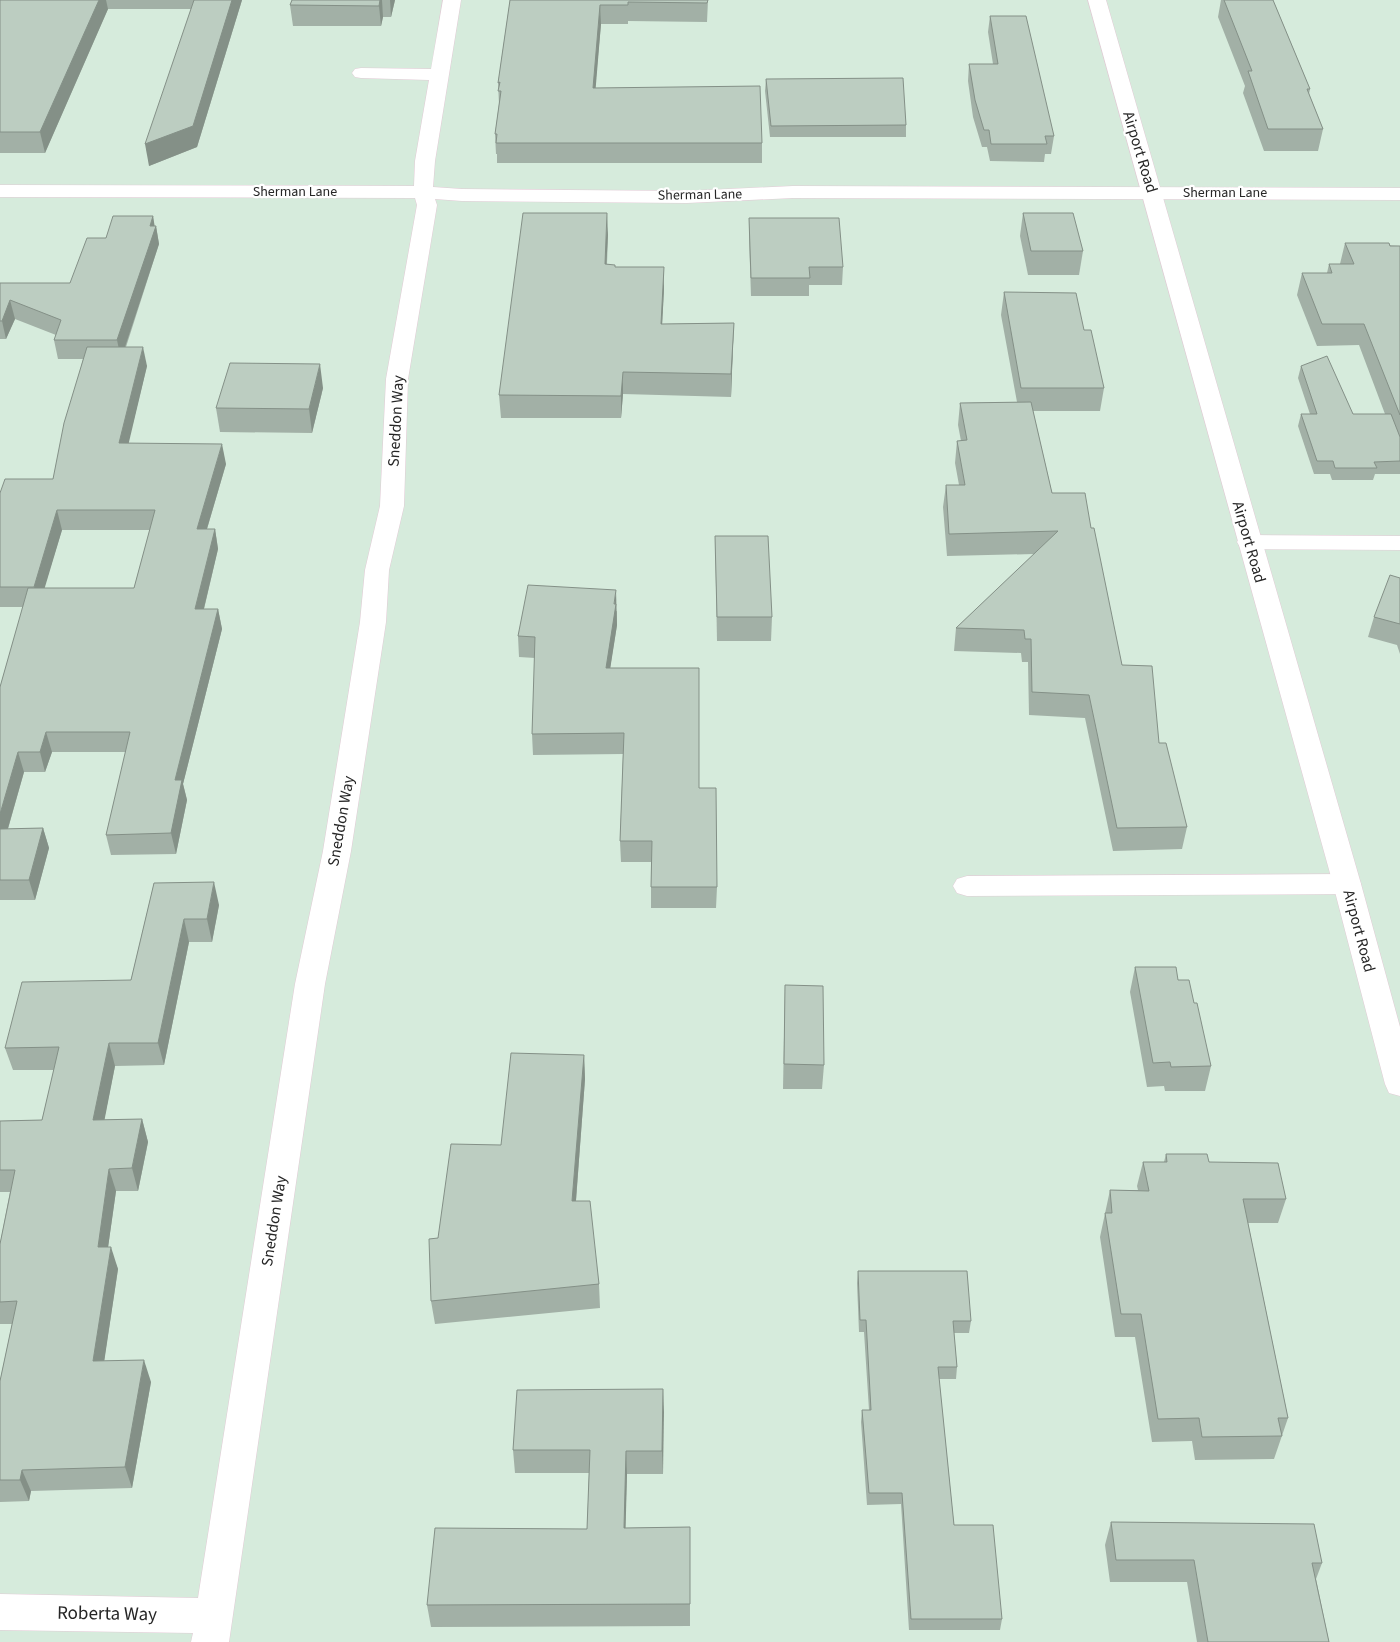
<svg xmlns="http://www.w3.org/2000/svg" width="1400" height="1642" font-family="'Source Sans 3',sans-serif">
  <rect width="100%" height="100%" fill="#d6ebdc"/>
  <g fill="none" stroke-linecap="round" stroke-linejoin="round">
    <defs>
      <path id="lane" d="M1347 874 1357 877 1361 884 1357 891 1347 894 967 896 957 893 953 886 957 879 967 876Z"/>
      <g id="street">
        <path d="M443 0H461L435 161 433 187 462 189 687 191 793 186 1400 188V200L793 198 687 203 462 201 435 199 437 205 408 379 404 506 389 570 386 622 351 851 325 984 229 1642H191L193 1633 0 1630V1594L198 1598 295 984 323 851 360 622 365 570 380 506 386 379 417 205 415 198 0 197V185L414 186 415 161 429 80 361 78 355 77 352 73 355 69 361 68 431 69Z"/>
        <path d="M1249 535 1400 536V550L1249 549 1240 547 1237 542 1240 537Z"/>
      </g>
      <path id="secondary" d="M1088 0H1106L1361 884 1400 1027V1096L1389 1093 1385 1084 1333 884Z"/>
    </defs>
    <use href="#lane" stroke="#e2cbd6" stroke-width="1"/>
    <use href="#street" stroke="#e2cbd6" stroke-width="1"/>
    <use href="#secondary" stroke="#e2cbd6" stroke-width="1"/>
    <use href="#lane" fill="#fff" fill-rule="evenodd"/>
    <use href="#street" fill="#fff" fill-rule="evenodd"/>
    <use href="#secondary" fill="#fff" fill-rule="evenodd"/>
  </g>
  <g fill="#a2b0a6" fill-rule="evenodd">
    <path d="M0 0H242L197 147 149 166 191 9H108L45 153H0Z"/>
    <path d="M292 0H395L391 17H383L381 26H293L290 5Z"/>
    <path d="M510 0H708L707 22 628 21V24H601L595 88 762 143V163H497V154H496L495 134 499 104 498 83Z"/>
    <path d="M1221 0H1273L1310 89 1309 94 1323 129 1318 151H1264L1243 93 1245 86 1218 17Z"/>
    <path d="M990 16 1054 136 1051 154H1045L1044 162 990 161 987 147H982L973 117 968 81 969 64H993L988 32Z"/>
    <path d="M766 79 906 125V137H770L765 91Z"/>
    <path d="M1023 213 1083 251 1079 275H1028L1020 236Z"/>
    <path d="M153 216 154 226H156L159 244 126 347 147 366 128 443 226 464 207 529H215L218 549 204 609H218L222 629 183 784 187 800 176 854 111 855 106 835 126 752H52L45 772H24L8 829 43 828 49 848 35 900H0V687L23 607H0V493L53 479 83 359H58L54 340 56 335 15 319 6 339H0V283H70L106 238ZM62 530H150L134 588H44Z"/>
    <path d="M749 218 843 267 842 285H809V296H751L749 236Z"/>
    <path d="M608 235 607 264 615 267 664 289 662 324 734 323 733 345 731 397 623 394 621 418H501L499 395Z"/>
    <path d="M1345 243 1400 246V474H1375L1373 480H1332L1330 474H1314L1298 426 1301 414H1310L1298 378 1301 366 1353 414H1385L1359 345 1317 346 1297 295 1302 273H1327L1329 264H1340Z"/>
    <path d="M1004 292 1084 330 1104 388 1100 411H1033L1052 493 1091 528 1122 665 1159 743 1187 827 1182 849 1113 851 1085 718 1029 715 1028 662H1022L1021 653 954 651 956 628 1034 554 947 556 943 507 946 485H959L955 463 957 441H961L958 425 960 403 1017 402 1001 315Z"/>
    <path d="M323 388 312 433 220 432 216 408Z"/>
    <path d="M715 536 772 617 771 641H717Z"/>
    <path d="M1400 578V654L1397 645 1368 637 1374 617Z"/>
    <path d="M617 611V625L610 668 699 788 717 887 716 908H651V862H621L620 841 623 754 533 755 532 734 535 658 519 657 518 636Z"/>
    <path d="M154 883 219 905 212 942H189L164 1065 115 1066 104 1120 142 1119 148 1142 138 1191H116L108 1247 118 1269 104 1361 151 1382 132 1488 31 1491 29 1501 0 1502V1381L12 1324H0V1244L10 1192H0V1121L42 1120 54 1070H13L5 1048 131 980Z"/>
    <path d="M1135 967 1178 980 1194 1003 1211 1066 1205 1091H1165L1164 1086 1147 1087 1130 992Z"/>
    <path d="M785 985 824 1065 822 1089H783Z"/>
    <path d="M584 1055 585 1079 576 1201 599 1284 600 1308 435 1324 431 1301 438 1238Z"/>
    <path d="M1166 1154 1209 1162 1286 1199 1278 1223H1248L1288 1418 1274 1459 1195 1460 1192 1441 1152 1442 1135 1337H1115L1100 1237 1110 1190H1138L1137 1186 1143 1162H1164Z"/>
    <path d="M858 1271 971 1321 969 1333H954L957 1367 956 1379H939L954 1525 1002 1619 1000 1630H909L901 1504 867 1505 861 1422 862 1410H869L864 1332H859L857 1283Z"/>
    <path d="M663 1389V1474H627L625 1528 690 1527V1626L431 1627 427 1605 587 1529 589 1473H515L513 1450Z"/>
    <path d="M1111 1522 1322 1563 1316 1579 1329 1642H1197L1187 1582H1110L1105 1545Z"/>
  </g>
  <g fill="#849087">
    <path d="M99 0H106L108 9 45 153 40 132Z"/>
    <path d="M232 0H242L197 147 149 166 145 144Z"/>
    <path d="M380 0H382L383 17 381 26 379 6Z"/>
    <path d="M390 0H395L391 17Z"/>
    <path d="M600 5 601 24 594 108 593 88Z"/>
    <path d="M607 213 608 235 605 287V264Z"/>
    <path d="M153 216 155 228 156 226 159 244 121 359 117 340Z"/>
    <path d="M664 267V289L661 346V324Z"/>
    <path d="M10 300 15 319 6 339 2 321Z"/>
    <path d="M734 323 733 345 731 397V374Z"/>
    <path d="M143 347 147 366 124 463 119 443Z"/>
    <path d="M320 364 323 388 312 433 309 409Z"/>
    <path d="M623 372V394L621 418V396Z"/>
    <path d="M222 444 226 464 201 549 197 529Z"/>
    <path d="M57 510 62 530 39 607 34 587Z"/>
    <path d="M215 529 218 549 199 629 195 609Z"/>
    <path d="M616 590 617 625 607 689 606 668Z"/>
    <path d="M218 609 222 629 183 784 187 800 176 854 171 833 175 780Z"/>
    <path d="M46 732 52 752 45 772 40 752Z"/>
    <path d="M18 752 24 772 2 849 0 842V814Z"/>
    <path d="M43 828 49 848 35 900 29 880Z"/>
    <path d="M214 882 219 905 212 942 207 919Z"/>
    <path d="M184 919 189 942 164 1065 158 1043Z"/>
    <path d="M109 1043 115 1066 100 1143 93 1120Z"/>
    <path d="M584 1055 585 1079 574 1226 572 1201Z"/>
    <path d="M142 1119 148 1142 138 1191 132 1168Z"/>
    <path d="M109 1169 116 1191 105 1269 98 1247Z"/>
    <path d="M111 1247 118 1269 101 1383 93 1361Z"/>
    <path d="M144 1360 151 1382 132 1488 125 1467Z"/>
    <path d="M663 1389 664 1412 663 1474 662 1451Z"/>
    <path d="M626 1451 627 1474 625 1551 624 1528Z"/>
    <path d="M22 1470 31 1491 29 1501 20 1480Z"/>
  </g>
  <g fill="#bccdc1" stroke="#849087">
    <path d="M0 0H99L40 132H0Z"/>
    <path d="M194 0H232L193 126 145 144Z"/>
    <path d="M292 0H380L379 6 290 5Z"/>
    <path d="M510 0H708L707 3 628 2V5H600L593 88 760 86 762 143H496L497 134H495L501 91H498L500 82 498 83Z"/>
    <path d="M1224 0H1273L1310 89H1307L1323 129H1268L1248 71H1252Z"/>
    <path d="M990 16H1026L1054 136H1045L1047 144H991L989 130H984L975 100 969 64H998Z"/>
    <path d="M903 78 906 125 771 126 766 79Z"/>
    <path d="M523 213H607L605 264 615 265V267H664L661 324 734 323 731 374 623 372 621 396 499 395Z"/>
    <path d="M1023 213H1073L1083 251H1031Z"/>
    <path d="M113 216H153L150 226H156L117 340H54L61 320 10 300 2 321H0V283H70L87 238H106Z"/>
    <path d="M749 218H839L843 267H809L810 278H751Z"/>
    <path d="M1345 243H1389L1390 246H1400V415L1364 324H1322L1302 273H1332L1329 264H1354Z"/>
    <path d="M1004 292 1076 293 1084 330H1091L1104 388H1021Z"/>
    <path d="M87 347H143L119 443 222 444 197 529H215L195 609H218L175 780H182L171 833 106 835 130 732H46L40 752H18L0 814V687L28 588H134L155 510H57L34 587H0V493L5 479H53L64 423Z"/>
    <path d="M1327 356 1353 414H1391L1400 437V461L1374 462 1377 468H1335L1333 461H1317L1301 414H1317L1301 366Z"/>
    <path d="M230 363 320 364 309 409 216 408Z"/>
    <path d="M1031 402 1052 493H1085L1091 528H1094L1122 665 1152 666 1159 743H1166L1187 827 1117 828 1089 695 1032 692 1031 639H1025L1024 630 956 628 1058 531 949 534 946 485H965L957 441 967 440 960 403Z"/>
    <path d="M715 536H768L772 617H717Z"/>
    <path d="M1390 575 1400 578V624L1374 617Z"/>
    <path d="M528 585 616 590 614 604H616L606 668H699V788H716L717 887H651L652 841H620L624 733 532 734 535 637 518 636Z"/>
    <path d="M43 828 29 880H0V829Z"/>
    <path d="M214 882 207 919H184L158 1043H109L93 1120 142 1119 132 1168 109 1169 98 1247H111L93 1361 144 1360 125 1467 22 1470 20 1480H0V1381L17 1301 0 1302V1244L15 1170H0V1121L42 1120 59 1047 5 1048 22 982 131 980 154 883Z"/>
    <path d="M1135 967H1176L1178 980H1189L1194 1003H1197L1211 1066 1171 1067 1170 1062 1153 1063Z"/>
    <path d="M785 985 823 986 824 1065 784 1064Z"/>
    <path d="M511 1053 584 1055 572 1201H590L599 1284 431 1301 429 1239 438 1238 451 1144 501 1145Z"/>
    <path d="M1166 1154H1207L1209 1162 1278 1163 1286 1199H1243L1288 1418H1278L1282 1436 1202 1437 1199 1418 1158 1419 1141 1314H1121L1105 1213H1112L1110 1190 1149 1191 1143 1162H1167Z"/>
    <path d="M858 1271H967L971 1321H953L957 1367H938L954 1525H993L1002 1619H911L902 1493H869L862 1410H871L866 1320H860Z"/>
    <path d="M663 1389 662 1451H626L624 1528 690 1527V1604L427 1605 435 1528 587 1529 590 1450H513L517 1390Z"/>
    <path d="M1111 1522 1314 1524 1322 1563H1312L1329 1642H1208L1194 1560H1116Z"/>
  </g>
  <g text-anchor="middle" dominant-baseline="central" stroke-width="4.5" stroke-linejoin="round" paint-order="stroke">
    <g font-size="14" fill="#262626" stroke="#fff">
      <text x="295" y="192">Sherman Lane</text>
      <text x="1225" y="193">Sherman Lane</text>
      <text transform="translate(700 195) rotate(-1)">Sherman Lane</text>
    </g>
    <g font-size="16" fill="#262626" stroke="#fff">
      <text transform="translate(1140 152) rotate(73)">Airport Road</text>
      <text transform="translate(396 421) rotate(-87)">Sneddon Way</text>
      <text transform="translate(1249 542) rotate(74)">Airport Road</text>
      <text transform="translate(341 821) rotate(-80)">Sneddon Way</text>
      <text transform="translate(1359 931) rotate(75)">Airport Road</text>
      <text transform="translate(274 1221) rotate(-81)">Sneddon Way</text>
    </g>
    <g font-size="19" fill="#262626" stroke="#fff">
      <text transform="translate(107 1614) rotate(1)">Roberta Way</text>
    </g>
  </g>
</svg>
